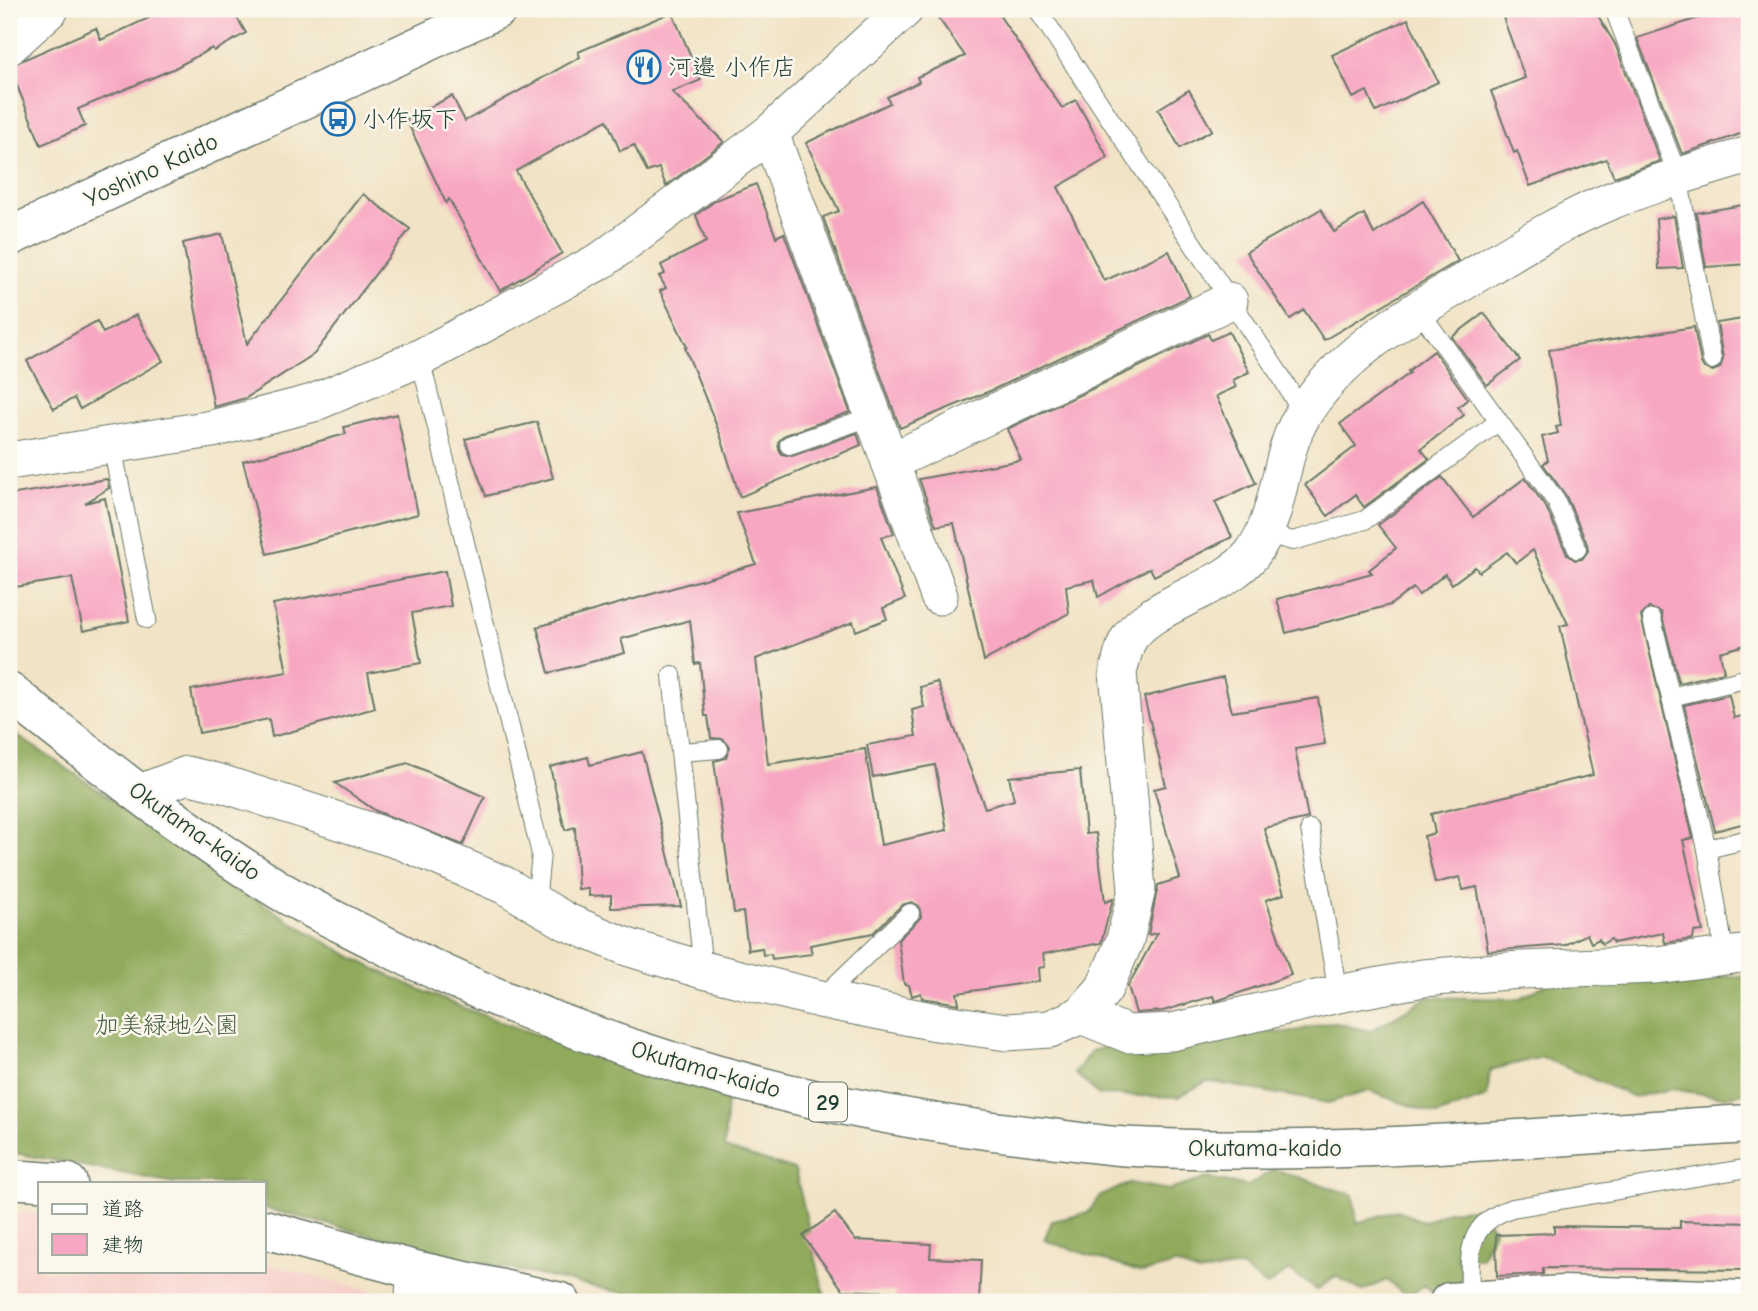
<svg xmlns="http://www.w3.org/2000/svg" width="1758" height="1311" font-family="'Comic Neue','Klee One',sans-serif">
  <rect width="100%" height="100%" fill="#fbf7ec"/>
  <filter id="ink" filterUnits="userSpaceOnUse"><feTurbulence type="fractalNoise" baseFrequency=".0143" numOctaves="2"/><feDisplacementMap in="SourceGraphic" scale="14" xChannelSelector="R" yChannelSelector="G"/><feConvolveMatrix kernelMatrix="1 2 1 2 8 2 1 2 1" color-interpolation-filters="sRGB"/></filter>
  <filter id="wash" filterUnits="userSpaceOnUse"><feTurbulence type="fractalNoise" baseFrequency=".00686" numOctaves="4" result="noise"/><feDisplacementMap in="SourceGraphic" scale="28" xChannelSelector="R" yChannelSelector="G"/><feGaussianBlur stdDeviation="1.57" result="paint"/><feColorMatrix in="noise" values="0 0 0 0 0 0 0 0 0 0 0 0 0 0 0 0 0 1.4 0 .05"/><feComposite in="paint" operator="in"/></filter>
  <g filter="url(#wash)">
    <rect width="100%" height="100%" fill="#f1e3c5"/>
    <path fill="#f7d0cb" d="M9 1212 40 1214V1271H264V1263L383 1294 389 1302H9Z"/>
    <g fill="#90aa5c" stroke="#587448" stroke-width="2">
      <path d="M9 731C123 801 227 888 345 953 464 1018 599 1054 727 1097L724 1148 795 1170 826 1302H681L653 1299 468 1260 264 1208V1183H174L9 1152Z"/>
      <path d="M1749 976V1092L1723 1097 1672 1089 1634 1097 1542 1057 1490 1070 1487 1097 1437 1115 1369 1091 1328 1103 1207 1081 1178 1097 1099 1095 1075 1073 1091 1051 1118 1043 1219 1029 1288 1033 1331 1022 1370 1031 1428 997 1519 999 1556 979Z"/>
      <path d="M1274 1169 1353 1195 1357 1223 1397 1210 1424 1222 1448 1211 1478 1208 1494 1230 1481 1258 1456 1257 1463 1270 1459 1290 1440 1298 1424 1285 1407 1297 1387 1280 1362 1291 1335 1276 1317 1290 1289 1270 1267 1286 1241 1267 1199 1273 1175 1264 1142 1273 1044 1240 1052 1221 1088 1213 1100 1196 1130 1183 1169 1190 1208 1178 1248 1186Z"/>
    </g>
    <g id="blocks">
      <g fill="#f8a7c2">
        <path d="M168 9H232L246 33 214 51 212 48 173 69 78 109 85 126 41 145 9 66 96 28 101 40Z"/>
        <path d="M932 9H995L1062 108 1076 100 1108 158 1058 187 1104 281 1169 251 1190 296 990 391 900 428 823 217 839 211 806 143 890 103 887 97 919 82 917 77 965 56Z"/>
        <path d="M1500 9H1594L1615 44 1660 161 1614 177 1606 159 1530 186 1517 151 1514 153 1491 91 1525 78Z"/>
        <path d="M1726 9H1749V131L1682 154 1637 38Z"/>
        <path d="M672 12 701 80 672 92 724 142 666 186 659 168 647 172 634 145 620 151 607 120 516 171 562 253 500 291 449 199 446 203 406 119 452 96 465 121 580 57 578 52Z"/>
        <path d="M1408 19 1438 82 1376 112 1367 91 1353 98 1332 55Z"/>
        <path d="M1189 90 1212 130 1180 148 1158 109Z"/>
        <path d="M756 184 776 237 784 233 850 412 785 435 778 442 779 449 782 454 792 456 857 433 861 445 740 497 720 434 685 348 687 347 660 291 666 288 659 276 665 274 661 265 706 242 696 215 716 200Z"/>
        <path d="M363 194 410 229 314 354 246 398 214 407 183 243 222 234 247 344Z"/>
        <path d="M1423 201 1458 261 1324 340 1304 310 1290 319 1246 252 1321 209 1334 232 1364 214 1374 234Z"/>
        <path d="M1749 204V264L1706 267 1696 213Z"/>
        <path d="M1674 216 1683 268 1659 269 1656 219Z"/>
        <path d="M1484 313 1520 360 1487 385 1452 337Z"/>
        <path d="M136 315 163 361 80 409 74 398 54 409 27 361 97 321 103 333Z"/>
        <path d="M1749 318V644L1720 652 1724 672 1679 683 1661 612 1649 608 1641 616 1693 838 1683 840 1703 931 1694 932 1693 939 1665 943 1663 933 1613 943 1611 939 1602 944 1599 939 1591 943 1587 934 1565 945 1488 951 1477 887 1463 890 1460 877 1435 883 1424 836 1435 833 1431 814 1593 775 1560 626 1568 624 1533 550 1516 563 1507 552 1479 572 1475 567 1452 584 1445 574 1419 595 1413 588 1390 605 1286 633 1277 599 1372 573 1369 570 1396 548 1378 525 1442 477 1473 517 1525 478 1546 507 1567 554 1575 560 1582 559 1588 551 1587 544 1566 496 1543 464 1548 460 1542 437 1558 433 1556 427 1561 426 1549 350 1694 327 1701 363 1704 368 1713 371 1720 368 1723 359 1717 323Z"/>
        <path d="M1229 332 1249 372 1233 380 1236 387 1216 396 1256 483 1215 502 1232 537 1154 576 1150 568 1098 597 1094 580 1066 586 1069 613 984 661 954 523 936 526 919 479 1021 460 1007 429 1208 334 1211 340Z"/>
        <path d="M1434 351 1468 399 1458 407 1464 415 1421 449 1429 459 1364 507 1355 495 1328 516 1305 485 1356 446 1340 424 1410 373 1408 371Z"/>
        <path d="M397 414 418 514 267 554 243 461 346 434 344 427Z"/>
        <path d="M537 422 553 478 486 496 465 439Z"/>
        <path d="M107 479 109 488 85 503 105 498 129 621 83 631 72 578 9 588V495Z"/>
        <path d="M877 487 894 534 881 537 905 599 883 608 887 619 856 631 853 622 756 659 768 764 865 749 881 845 947 830 935 765 873 777 867 745 916 736 912 710 924 707 920 687 937 682 985 808 1014 800 1009 777 1080 770 1086 834 1096 833 1105 902 1113 899 1101 943 1043 954 1045 967 1038 968 1039 981 957 993 959 1004 922 998 921 993 912 996 909 985 904 984 898 940 921 917 919 906 912 902 902 905 873 933 810 945 812 954 772 959 771 954 763 955 762 948 748 950 743 912 734 913 714 761 726 758 730 747 723 739 711 738 708 716H705L700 663 695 664 690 620 621 639 625 653 549 673 537 627 756 564 737 513Z"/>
        <path d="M445 571 451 606 412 613 421 663 368 673 375 708 272 737 269 719 199 733 191 690 287 672 273 604Z"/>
        <path d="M1223 677 1232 712 1318 698 1325 744 1295 749 1308 818 1264 828 1284 894 1266 900 1291 975 1219 1000 1215 1001 1213 996 1163 1011 1136 1013 1128 986 1157 933 1148 935 1158 885 1180 878 1154 789 1166 786 1144 697Z"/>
        <path d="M1729 695 1734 718 1749 714V822L1715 831 1684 705Z"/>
        <path d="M642 752 681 906 611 908V895L589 896V889H578L575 827 565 830 550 767 588 757 590 765Z"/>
        <path d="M408 763 485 797 463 845 376 811 335 783Z"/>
        <path d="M835 1213 855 1240 931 1244 930 1258 981 1260 979 1302H895V1292L843 1290 803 1236Z"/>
        <path d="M1680 1221 1749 1223V1270L1543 1268V1274L1497 1276 1496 1235 1554 1233V1226L1680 1228Z"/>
      </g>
    </g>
  </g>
  <g filter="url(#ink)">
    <use href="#blocks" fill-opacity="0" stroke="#687767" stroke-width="2"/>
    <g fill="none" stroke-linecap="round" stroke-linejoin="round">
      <defs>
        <g id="service">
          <path d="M1037 9 1282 378 1303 415"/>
          <path d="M1614 9 1678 176 1712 360"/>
          <path d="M1418 309 1556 501 1577 549"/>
          <path d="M420 358 541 854 536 902"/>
          <path d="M789 445 873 416"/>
          <path d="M112 446 147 619"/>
          <path d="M1266 534 1293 541 1365 520 1498 422"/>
          <path d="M1652 619 1707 849 1725 957"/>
          <path d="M672 675 703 970"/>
          <path d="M1671 697 1745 679"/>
          <path d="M681 752 719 749"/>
          <path d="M1310 829 1338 994"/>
          <path d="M1707 849 1749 839"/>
          <path d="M822 998 910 913"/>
          <path d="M1470 1301C1470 1256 1463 1225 1512 1208L1749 1168"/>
        </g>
        <g id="minor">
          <path d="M9 46 50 9"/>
          <path d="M770 133 939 596"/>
          <path d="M9 461 212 429 313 403 420 358 602 260 770 133 905 9"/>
          <path d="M890 462 1229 301"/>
          <path d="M140 793 187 775 223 784 404 842 504 885 567 922 627 947 703 970 820 999 936 1022 1007 1032 1050 1029 1081 1015 1104 989 1125 940 1137 889 1118 672C1121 662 1123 651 1127 642 1145 605 1224 590 1252 554 1282 514 1277 458 1302 416 1338 357 1398 321 1455 287 1505 257 1555 224 1608 202 1654 183 1702 169 1749 155"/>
          <path d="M1081 1015 1128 1034 1172 1032 1338 994 1423 978 1520 970 1656 965 1749 953"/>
          <path d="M414 1302 415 1270"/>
        </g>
        <g id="tertiary">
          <path d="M9 1179 68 1183"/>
          <path d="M264 1229 415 1270 561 1302"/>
          <path d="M1449 1302 1563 1295 1749 1300"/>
        </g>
        <path id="secondary" d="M9 237 498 9"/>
        <path id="primary" d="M9 692C96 760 184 832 279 890 310 909 345 925 378 942 585 1048 811 1112 1043 1137 1074 1141 1105 1146 1136 1147 1341 1157 1545 1136 1749 1124"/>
      </defs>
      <use href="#service" stroke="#687767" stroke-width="20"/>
      <use href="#minor" stroke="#687767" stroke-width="39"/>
      <use href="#tertiary" stroke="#687767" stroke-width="41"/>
      <use href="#secondary" stroke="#687767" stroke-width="41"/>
      <use href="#primary" stroke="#687767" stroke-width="41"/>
      <use href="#service" stroke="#fff" stroke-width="18"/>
      <use href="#minor" stroke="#fff" stroke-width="37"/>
      <use href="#tertiary" stroke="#fff" stroke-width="38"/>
      <use href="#secondary" stroke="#fff" stroke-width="38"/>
      <use href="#primary" stroke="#fff" stroke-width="38"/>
    </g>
  </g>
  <defs>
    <symbol id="restaurant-ring" viewBox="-11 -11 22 22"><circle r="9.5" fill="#fbf7ec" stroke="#1f6fb2" stroke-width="1.5"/><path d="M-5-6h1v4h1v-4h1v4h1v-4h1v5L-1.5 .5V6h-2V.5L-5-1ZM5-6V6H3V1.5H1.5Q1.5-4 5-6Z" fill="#1f6fb2"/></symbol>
    <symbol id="bus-ring" viewBox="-11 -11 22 22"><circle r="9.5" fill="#fbf7ec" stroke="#1f6fb2" stroke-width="1.5"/><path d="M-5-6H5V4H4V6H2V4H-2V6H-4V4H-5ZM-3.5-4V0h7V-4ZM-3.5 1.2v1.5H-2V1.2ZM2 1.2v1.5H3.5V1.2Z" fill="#1f6fb2"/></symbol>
  </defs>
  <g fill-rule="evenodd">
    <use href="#restaurant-ring" x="625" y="48" width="38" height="38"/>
    <use href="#bus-ring" x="319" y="100" width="38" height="38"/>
  </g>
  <g text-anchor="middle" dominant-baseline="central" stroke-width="5" stroke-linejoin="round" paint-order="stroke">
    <rect fill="#fbf7ec" stroke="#61756b" stroke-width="2" x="809" y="1082.5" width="38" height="39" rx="5"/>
    <g font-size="23" font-weight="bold" fill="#1f3d34">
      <text x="828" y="1102">29</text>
    </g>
    <g font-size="24" fill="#1f3d34" stroke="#fbf7ec" text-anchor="start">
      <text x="668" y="67">河邉 小作店</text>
      <text x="362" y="119">小作坂下</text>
    </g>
    <g font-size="24" fill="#1f3d34" stroke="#fbf7ec">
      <text transform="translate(151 170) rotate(-25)">Yoshino Kaido</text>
      <text transform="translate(195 831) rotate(35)">Okutama-kaido</text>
      <text transform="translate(706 1069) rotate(16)">Okutama-kaido</text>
      <text x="1265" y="1148">Okutama-kaido</text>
    </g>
    <g font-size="24" fill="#445f41" stroke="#fbf7ec">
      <text x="167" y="1025">加美緑地公園</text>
    </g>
  </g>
  <rect width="1758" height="1311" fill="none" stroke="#fbf7ec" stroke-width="35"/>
  <rect x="38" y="1182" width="228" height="91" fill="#fbf7ec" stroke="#a3ada2" stroke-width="2"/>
  <rect x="52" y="1204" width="35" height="10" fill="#ffffff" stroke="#a3ada2" stroke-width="2"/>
  <text x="102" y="1216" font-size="21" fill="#1f3d34">道路</text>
  <rect x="52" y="1234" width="35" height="21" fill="#f8a7c2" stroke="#a3ada2" stroke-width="2"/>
  <text x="102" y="1252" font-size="21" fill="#1f3d34">建物</text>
</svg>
